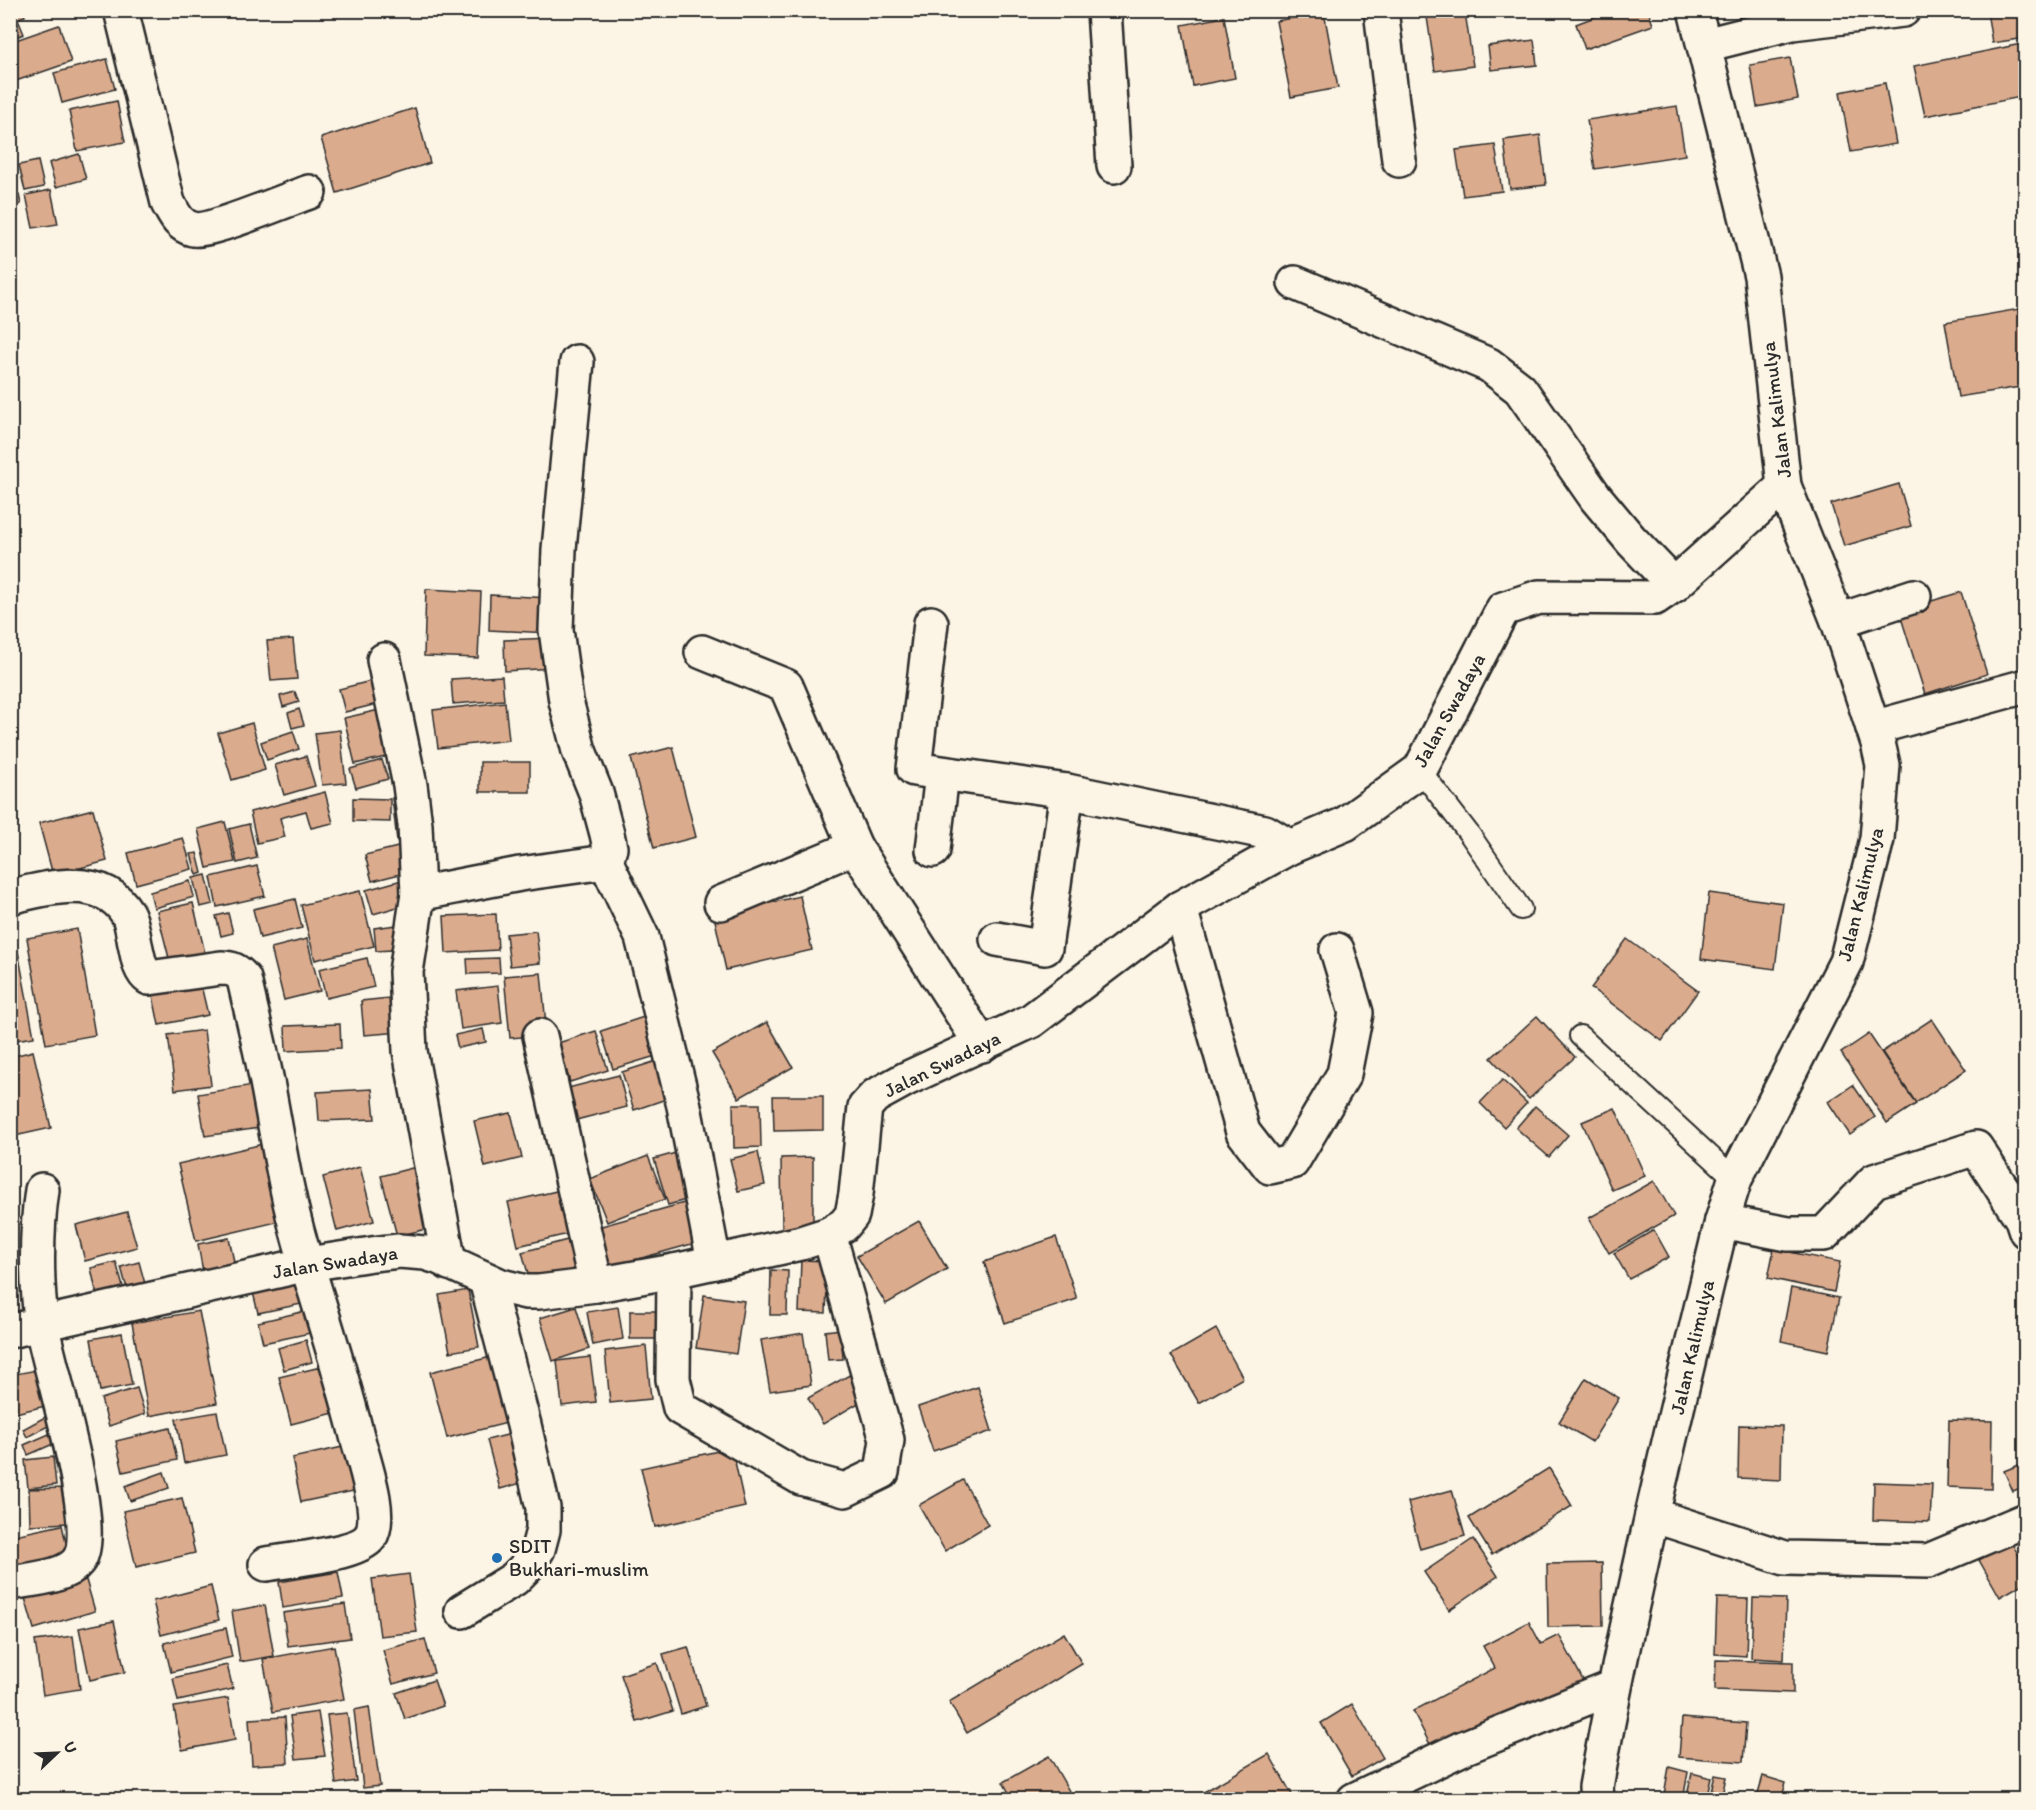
<svg xmlns="http://www.w3.org/2000/svg" width="2036" height="1810" font-family="Itim,sans-serif">
  <rect width="100%" height="100%" fill="#fcf5e5"/>
  <filter id="ink" filterUnits="userSpaceOnUse"><feTurbulence type="fractalNoise" baseFrequency=".0167" numOctaves="2"/><feDisplacementMap in="SourceGraphic" scale="12" xChannelSelector="R" yChannelSelector="G"/><feConvolveMatrix kernelMatrix="1 2 1 2 8 2 1 2 1" color-interpolation-filters="sRGB"/></filter>
  <g filter="url(#ink)">
    <g fill="#dbab8d" stroke="#2b2b2b" stroke-width="1.5">
      <path d="M10 10H23L25 16 10 21Z"/>
      <path d="M1613 10H1648L1653 25 1585 49 1576 24Z"/>
      <path d="M2026 10V38L1992 43 1987 11Z"/>
      <path d="M1324 12 1338 88 1291 97 1276 21Z"/>
      <path d="M1465 12 1473 66 1435 71 1427 17Z"/>
      <path d="M1224 17 1235 78 1193 86 1182 25Z"/>
      <path d="M19 22 24 34 10 39V25Z"/>
      <path d="M59 25 71 62 13 82 10 75V42Z"/>
      <path d="M1534 40 1537 65 1491 70 1488 46Z"/>
      <path d="M2026 43V96L1925 116 1914 66Z"/>
      <path d="M1790 58 1798 99 1757 107 1750 65Z"/>
      <path d="M107 59 115 89 62 103 54 73Z"/>
      <path d="M1885 83 1896 144 1851 152 1840 92Z"/>
      <path d="M117 101 125 142 77 151 69 111Z"/>
      <path d="M1677 106 1685 155 1595 169 1587 120Z"/>
      <path d="M415 108 430 163 337 193 321 138Z"/>
      <path d="M1540 135 1546 185 1510 189 1504 140Z"/>
      <path d="M1495 145 1502 191 1463 196 1456 150Z"/>
      <path d="M79 154 86 179 56 187 49 163Z"/>
      <path d="M38 161 44 187 25 191 19 165Z"/>
      <path d="M51 190 58 224 33 228 26 195Z"/>
      <path d="M19 195 21 204 10 206V197Z"/>
      <path d="M2019 309 2026 346V386L1958 397 1945 322Z"/>
      <path d="M1899 484 1911 526 1844 546 1831 504Z"/>
      <path d="M426 589 481 592 478 658 424 656Z"/>
      <path d="M1961 592 1987 674 1925 694 1899 611Z"/>
      <path d="M490 595 551 598 549 633 489 630Z"/>
      <path d="M552 638 553 668 505 671 504 640Z"/>
      <path d="M293 639 297 679 271 681 267 641Z"/>
      <path d="M502 676 504 700 453 704 451 679Z"/>
      <path d="M383 678 389 701 345 712 339 689Z"/>
      <path d="M295 692 299 702 283 707 280 696Z"/>
      <path d="M505 702 509 740 438 748 433 710Z"/>
      <path d="M388 708 398 754 355 764 344 718Z"/>
      <path d="M299 709 304 725 292 728 288 713Z"/>
      <path d="M252 723 265 770 232 780 218 733Z"/>
      <path d="M340 730 346 783 322 785 315 733Z"/>
      <path d="M293 731 299 749 267 760 261 742Z"/>
      <path d="M673 747 696 837 654 848 631 758Z"/>
      <path d="M306 756 315 786 284 795 275 765Z"/>
      <path d="M382 760 388 779 356 788 350 769Z"/>
      <rect x="480" y="762" width="50" height="30"/>
      <path d="M325 792 333 823 311 828 306 811 280 818 285 837 257 843 250 812Z"/>
      <path d="M409 796 414 839 397 841 392 798Z"/>
      <path d="M353 798 390 799V822L353 821Z"/>
      <path d="M93 809 107 861 53 875 39 823Z"/>
      <path d="M225 822 235 862 207 868 198 829Z"/>
      <path d="M249 824 257 858 237 863 229 829Z"/>
      <path d="M183 838 192 869 136 884 128 853Z"/>
      <path d="M406 845 412 871 372 881 365 855Z"/>
      <path d="M197 853 202 873 197 875 191 854Z"/>
      <path d="M257 866 265 896 217 907 211 877Z"/>
      <path d="M206 875 213 904 200 907 193 878Z"/>
      <path d="M402 880 408 904 373 914 366 890Z"/>
      <path d="M190 881 194 897 154 908 150 892Z"/>
      <path d="M360 891 374 946 315 960 301 905Z"/>
      <path d="M1709 893 1783 903 1775 969 1701 959Z"/>
      <path d="M800 896 812 950 726 970 714 916Z"/>
      <path d="M295 899 302 928 260 938 253 909Z"/>
      <path d="M193 903 206 957 171 966 157 911Z"/>
      <path d="M228 913 233 933 221 936 216 916Z"/>
      <path d="M496 914 498 950 446 953 444 916Z"/>
      <path d="M404 924 407 949 376 951 374 928Z"/>
      <path d="M77 929 95 1035 46 1044 27 938Z"/>
      <path d="M14 930 34 1037 10 1041V931Z"/>
      <path d="M536 931 540 963 510 966 506 934Z"/>
      <path d="M307 939 320 991 284 1000 271 948Z"/>
      <path d="M1627 939 1698 991 1662 1041 1591 988Z"/>
      <path d="M367 958 374 987 326 998 319 969Z"/>
      <path d="M499 958 500 973 468 974 467 959Z"/>
      <path d="M541 973 547 1035 510 1038 504 976Z"/>
      <path d="M200 981 208 1015 159 1025 152 991Z"/>
      <path d="M498 986 502 1023 461 1029 456 991Z"/>
      <path d="M399 997 402 1032 364 1035 361 1001Z"/>
      <path d="M650 1015 662 1054 613 1069 601 1031Z"/>
      <path d="M1537 1016 1575 1057 1529 1099 1491 1058Z"/>
      <path d="M1932 1019 1966 1070 1916 1103 1882 1052Z"/>
      <path d="M767 1022 793 1067 739 1098 712 1053Z"/>
      <path d="M340 1024 341 1048 286 1051 285 1026Z"/>
      <path d="M483 1029 486 1042 458 1048 455 1035Z"/>
      <path d="M204 1030 211 1085 175 1090 168 1035Z"/>
      <path d="M596 1031 608 1070 570 1082 558 1043Z"/>
      <path d="M1869 1034 1916 1104 1887 1123 1841 1053Z"/>
      <path d="M33 1051 51 1128 10 1137V1057Z"/>
      <path d="M663 1059 675 1096 634 1110 622 1072Z"/>
      <path d="M619 1075 627 1107 576 1120 568 1088Z"/>
      <path d="M1502 1080 1527 1103 1504 1127 1480 1103Z"/>
      <path d="M253 1085 259 1128 205 1136 198 1094Z"/>
      <path d="M1853 1085 1875 1117 1850 1135 1828 1102Z"/>
      <path d="M372 1089 375 1119 319 1121 317 1092Z"/>
      <path d="M773 1096H823V1130L774 1131Z"/>
      <path d="M733 1104H760L761 1147 734 1148Z"/>
      <path d="M1535 1106 1568 1135 1549 1157 1516 1128Z"/>
      <path d="M1615 1108 1645 1176 1612 1190 1582 1122Z"/>
      <path d="M511 1113 522 1158 485 1167 474 1121Z"/>
      <path d="M267 1143 285 1220 196 1241 178 1164Z"/>
      <path d="M683 1151 696 1197 668 1205 654 1159Z"/>
      <path d="M758 1152 765 1185 738 1191 730 1159Z"/>
      <path d="M648 1156 665 1199 607 1222 590 1179Z"/>
      <path d="M813 1157V1229H782L781 1158Z"/>
      <path d="M360 1167 374 1221 337 1231 323 1177Z"/>
      <path d="M416 1167 431 1228 397 1236 381 1176Z"/>
      <path d="M1654 1181 1674 1216 1609 1253 1589 1218Z"/>
      <path d="M10 1189 17 1222 10 1223Z"/>
      <path d="M561 1190 572 1233 518 1246 508 1202Z"/>
      <path d="M695 1200 706 1240 599 1270 587 1230Z"/>
      <path d="M127 1212 137 1247 85 1261 76 1225Z"/>
      <path d="M919 1221 947 1269 886 1304 857 1256Z"/>
      <path d="M1654 1230 1669 1257 1629 1279 1614 1253Z"/>
      <path d="M1056 1237 1077 1299 1005 1323 984 1262Z"/>
      <path d="M229 1238 237 1276 205 1283 198 1244Z"/>
      <path d="M575 1238 585 1273 532 1288 522 1252Z"/>
      <path d="M1774 1249 1840 1262 1834 1292 1768 1278Z"/>
      <path d="M801 1260 828 1261 826 1313 799 1312Z"/>
      <path d="M116 1262 125 1294 98 1300 91 1268Z"/>
      <path d="M139 1262 147 1291 129 1296 121 1267Z"/>
      <path d="M771 1270 788 1271 787 1315H770Z"/>
      <path d="M307 1281 311 1302 258 1313 253 1292Z"/>
      <path d="M1791 1288 1839 1298 1828 1351 1781 1341Z"/>
      <path d="M468 1290 479 1347 450 1352 439 1295Z"/>
      <path d="M704 1295 744 1301 736 1354 696 1348Z"/>
      <path d="M576 1307 589 1349 553 1361 540 1318Z"/>
      <path d="M618 1307 623 1339 593 1345 587 1312Z"/>
      <path d="M310 1310 315 1332 263 1343 258 1322Z"/>
      <path d="M199 1311 217 1403 149 1416 132 1323Z"/>
      <path d="M630 1311H663L664 1339H630Z"/>
      <path d="M841 1329 843 1359 828 1360 825 1331Z"/>
      <path d="M1216 1329 1243 1378 1199 1403 1171 1355Z"/>
      <path d="M122 1333 132 1385 100 1391 91 1339Z"/>
      <path d="M803 1333 811 1385 770 1391 761 1340Z"/>
      <path d="M306 1340 312 1362 284 1370 278 1348Z"/>
      <path d="M646 1346 651 1399 610 1403 605 1351Z"/>
      <path d="M491 1357 507 1423 447 1438 430 1372Z"/>
      <path d="M590 1357 596 1402 562 1406 557 1361Z"/>
      <path d="M325 1366 338 1412 291 1424 279 1377Z"/>
      <path d="M42 1369 50 1405 11 1414 10 1375Z"/>
      <path d="M853 1373 867 1398 823 1424 808 1398Z"/>
      <path d="M1586 1378 1619 1398 1592 1442 1559 1422Z"/>
      <path d="M978 1387 992 1431 933 1451 918 1407Z"/>
      <path d="M137 1388 145 1414 109 1426 101 1399Z"/>
      <path d="M217 1412 226 1455 184 1463 176 1419Z"/>
      <path d="M45 1417 50 1425 27 1437 23 1429Z"/>
      <path d="M1949 1420 1992 1421 1991 1489 1947 1487Z"/>
      <path d="M1739 1425 1782 1426 1781 1480 1738 1478Z"/>
      <path d="M170 1428 177 1460 123 1472 116 1441Z"/>
      <path d="M49 1434 53 1444 28 1455 24 1445Z"/>
      <path d="M511 1434 525 1482 500 1489 487 1440Z"/>
      <path d="M352 1445 363 1489 301 1502 292 1458Z"/>
      <path d="M732 1448 745 1507 655 1527 641 1468Z"/>
      <path d="M53 1457 56 1485 28 1488 25 1460Z"/>
      <path d="M2026 1462V1486L2013 1491 2004 1471Z"/>
      <path d="M1549 1468 1572 1506 1492 1555 1469 1518Z"/>
      <path d="M164 1472 169 1488 130 1501 125 1486Z"/>
      <path d="M963 1480 988 1525 945 1551 919 1505Z"/>
      <path d="M1874 1482 1932 1484 1930 1522 1873 1520Z"/>
      <path d="M67 1488 68 1523 30 1525 29 1489Z"/>
      <path d="M1452 1490 1465 1536 1420 1549 1408 1502Z"/>
      <path d="M182 1498 195 1553 136 1567 123 1511Z"/>
      <path d="M62 1525 71 1565 10 1578V1536Z"/>
      <path d="M1473 1539 1498 1576 1449 1610 1424 1572Z"/>
      <path d="M2011 1542 2026 1568V1582L2000 1597 1979 1560Z"/>
      <path d="M1602 1563 1603 1626 1548 1627 1547 1564Z"/>
      <path d="M338 1572 343 1598 283 1608 279 1582Z"/>
      <path d="M409 1574 417 1632 380 1636 372 1579Z"/>
      <path d="M86 1580 95 1611 34 1629 25 1598Z"/>
      <path d="M211 1586 219 1620 161 1635 153 1601Z"/>
      <path d="M1717 1598 1748 1599 1746 1656 1715 1654Z"/>
      <path d="M1753 1598 1786 1599 1784 1660 1751 1658Z"/>
      <path d="M345 1604 350 1638 288 1646 283 1613Z"/>
      <path d="M265 1605 274 1656 240 1662 232 1611Z"/>
      <path d="M114 1621 125 1672 90 1680 79 1628Z"/>
      <path d="M1529 1622 1541 1644 1559 1635 1584 1682 1437 1758 1413 1711 1495 1668 1483 1646Z"/>
      <path d="M226 1628 232 1657 171 1672 164 1643Z"/>
      <path d="M1064 1633 1082 1664 967 1733 949 1702Z"/>
      <path d="M73 1636 80 1689 43 1695 35 1641Z"/>
      <path d="M425 1639 434 1673 393 1684 383 1650Z"/>
      <path d="M334 1646 344 1699 273 1712 263 1659Z"/>
      <path d="M688 1647 706 1706 681 1714 663 1654Z"/>
      <path d="M1716 1660 1793 1662V1693L1715 1690Z"/>
      <path d="M657 1663 673 1711 637 1722 621 1675Z"/>
      <path d="M227 1665 233 1689 178 1701 173 1678Z"/>
      <path d="M434 1680 443 1706 405 1719 396 1693Z"/>
      <path d="M228 1698 235 1740 182 1750 174 1707Z"/>
      <path d="M1352 1704 1383 1758 1352 1776 1321 1723Z"/>
      <path d="M369 1707 380 1786 363 1788 354 1710Z"/>
      <path d="M318 1712 325 1756 296 1759 290 1716Z"/>
      <path d="M347 1713 356 1781 336 1784 327 1715Z"/>
      <path d="M285 1717 288 1763 252 1765 249 1719Z"/>
      <path d="M1682 1718 1746 1723 1743 1762 1679 1757Z"/>
      <path d="M1269 1754 1295 1800H1190Z"/>
      <path d="M1049 1756 1073 1798 1070 1800H1013L1003 1782Z"/>
      <path d="M1669 1767 1688 1772 1683 1800H1663Z"/>
      <path d="M1692 1773 1711 1778 1706 1800H1686Z"/>
      <path d="M1715 1775 1726 1777 1721 1800H1709Z"/>
      <path d="M1763 1776 1786 1783 1781 1800H1756Z"/>
    </g>
    <g fill="none" stroke-linecap="round" stroke-linejoin="round">
      <defs>
        <g id="service">
          <path d="M1420 770 1470 835 1521 909"/>
          <path d="M1580 1036 1735 1179"/>
        </g>
        <g id="minor">
          <path d="M121 10 168 203C174 214 179 226 193 229 208 233 289 199 309 192"/>
          <path d="M1104 10 1114 166"/>
          <path d="M1381 10 1399 160"/>
          <path d="M1705 45 1792 23 1903 10"/>
          <path d="M1295 283 1489 365 1520 389 1596 498 1631 540 1674 585"/>
          <path d="M577 362 559 549 556 630 566 701 579 751 596 793 607 834 610 848 606 862 642 937 684 1106 714 1262"/>
          <path d="M1838 621 1914 596"/>
          <path d="M931 623 914 769 1067 791 1265 832 1290 847"/>
          <path d="M702 652 786 686 855 847 982 1045"/>
          <path d="M384 660 410 785 415 825 418 894"/>
          <path d="M1873 728 2026 686"/>
          <path d="M933 850 942 774"/>
          <path d="M10 897C47 887 103 873 127 913 132 921 133 935 135 944 138 956 139 971 149 978L221 968C232 968 237 970 244 979 253 1019 263 1058 270 1098 279 1147 287 1197 301 1245 320 1308 341 1372 357 1436 363 1460 384 1516 370 1537 358 1554 288 1560 266 1564"/>
          <path d="M721 903 855 847"/>
          <path d="M1180 908 1243 1132 1270 1167 1292 1162 1344 1074 1356 1013 1337 950"/>
          <path d="M997 939 1045 948 1067 791"/>
          <path d="M540 1036 596 1285"/>
          <path d="M1722 1221 1788 1234H1824L1874 1181 1976 1148 2022 1219 2026 1231"/>
          <path d="M449 1263 410 1051 406 972 418 894 520 874 606 862"/>
          <path d="M674 1271 673 1379 680 1408 801 1478 845 1490 882 1472 887 1440 829 1234"/>
          <path d="M10 1331 308 1264 372 1254 399 1251 425 1253 438 1257 501 1286 526 1292H539L596 1285 674 1271 801 1243 829 1234 844 1225 852 1215 856 1194 865 1107 875 1096 906 1079 1031 1021 1180 908 1290 847 1345 824 1420 770 1503 609 1539 597 1655 598 1674 585 1784 486"/>
          <path d="M1652 1515 1785 1558 1928 1561 2026 1520"/>
          <path d="M10 1583C31 1579 65 1578 78 1561 102 1531 49 1369 42 1326 36 1286 36 1230 42 1190"/>
          <path d="M462 1611 514 1579 528 1565 538 1549 543 1530V1508L524 1425 486 1280"/>
          <path d="M1354 1800 1463 1748 1614 1687"/>
        </g>
        <path id="tertiary" d="M1597 1800 1596 1787C1630 1596 1677 1409 1722 1221L1735 1179 1846 962 1877 839 1883 765 1878 743 1838 621 1784 486 1761 276 1695 10"/>
      </defs>
      <use href="#service" stroke="#2b2b2b" stroke-width="24"/>
      <use href="#minor" stroke="#2b2b2b" stroke-width="38"/>
      <use href="#tertiary" stroke="#2b2b2b" stroke-width="38"/>
      <use href="#service" stroke="#fcf5e5" stroke-width="20"/>
      <use href="#minor" stroke="#fcf5e5" stroke-width="33"/>
      <use href="#tertiary" stroke="#fcf5e5" stroke-width="33"/>
    </g>
  </g>
  <circle fill="#1f6fb2" stroke="#fcf5e5" stroke-width="2" cx="497" cy="1558" r="6"/>
  <g text-anchor="middle" dominant-baseline="central" stroke-width="6" stroke-linejoin="round" paint-order="stroke">
    <g font-size="20" fill="#2b2b2b" stroke="#fcf5e5">
      <text transform="translate(1776 410) rotate(-97)">Jalan Kalimulya</text>
      <text transform="translate(1449 710) rotate(-61)">Jalan Swadaya</text>
      <text transform="translate(1860 894) rotate(-76)">Jalan Kalimulya</text>
      <text transform="translate(942 1064) rotate(-26)">Jalan Swadaya</text>
      <text transform="translate(335 1262) rotate(-9)">Jalan Swadaya</text>
      <text transform="translate(1692 1347) rotate(-77)">Jalan Kalimulya</text>
    </g>
    <g font-size="20" fill="#2b2b2b" stroke="#fcf5e5" text-anchor="start">
      <text x="509" y="1546">SDIT<tspan x="509" dy="23">Bukhari-muslim</tspan></text>
    </g>
  </g>
  <rect width="2036" height="1810" fill="none" stroke="#fcf5e5" stroke-width="36"/>
  <rect x="18" y="18" width="2000" height="1774" fill="none" stroke="#2b2b2b" stroke-width="2" filter="url(#ink)"/>
  <g transform="translate(57 1753) rotate(67)" stroke="#fcf5e5" stroke-width="4.5" paint-order="stroke">
  <path d="M0-4.5L10 22L0 15L-10 22Z" fill="#2b2b2b"/>
  <text y="-9" font-size="16" font-weight="bold" text-anchor="middle" fill="#2b2b2b">U</text>
  </g>
</svg>
